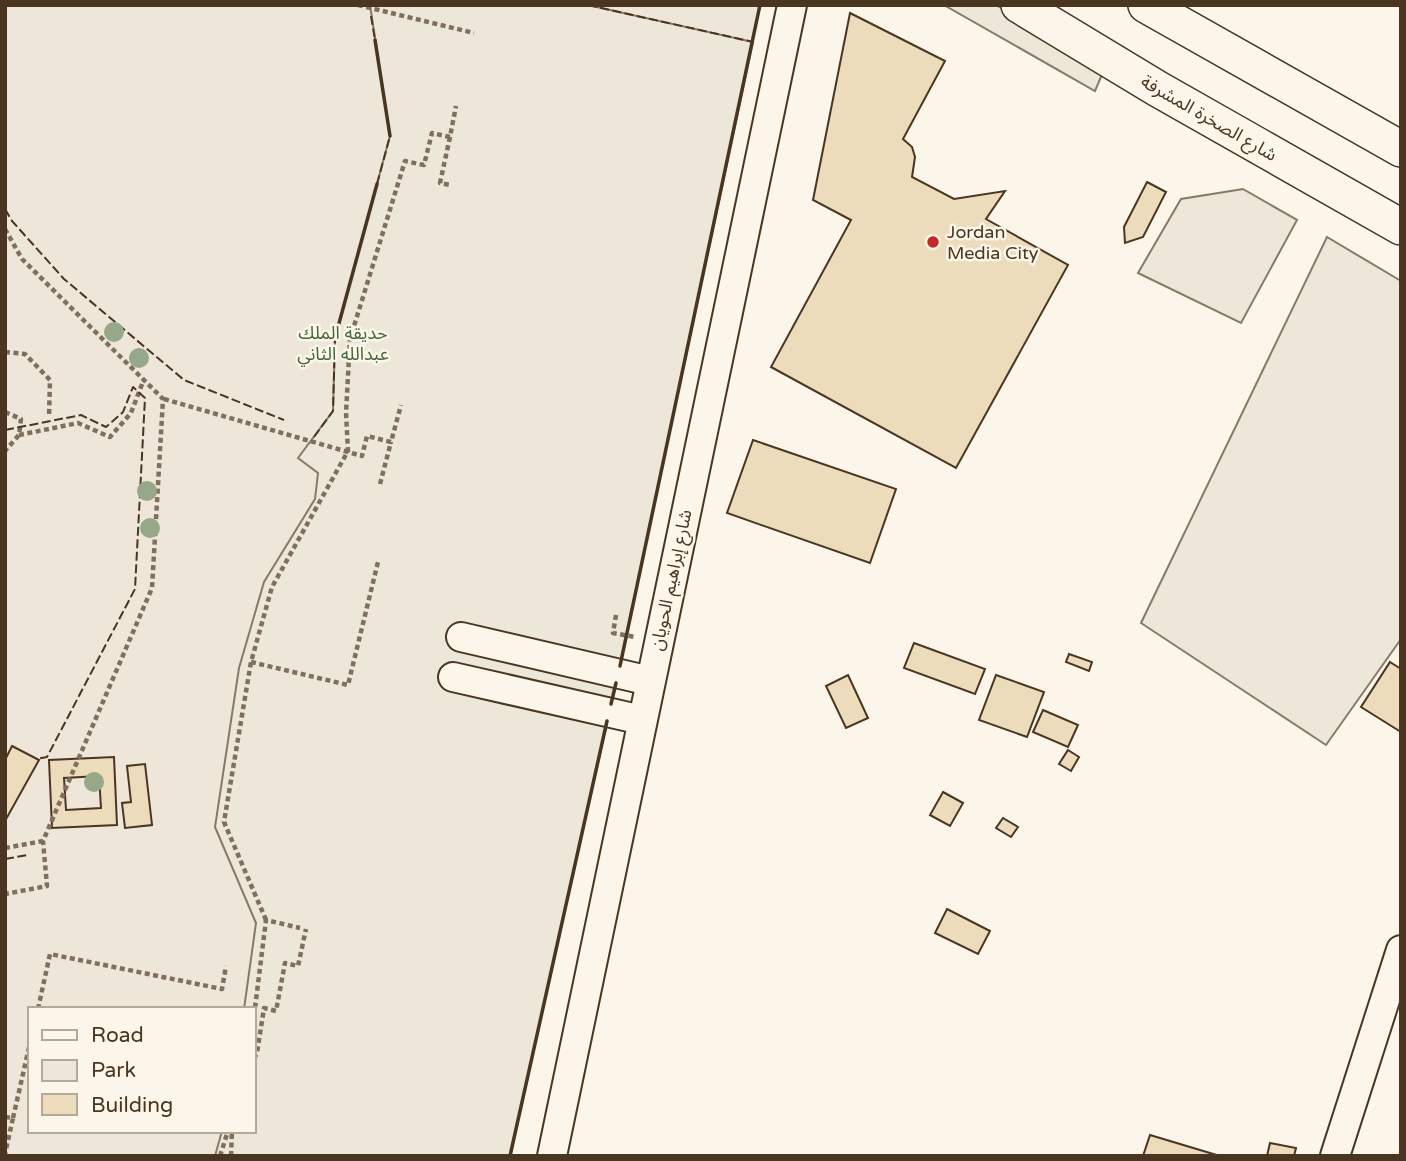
<svg xmlns="http://www.w3.org/2000/svg" width="1406" height="1161" font-family="'Varela Round','Noto Sans Arabic',sans-serif">
  <rect width="100%" height="100%" fill="#fbf6e9"/>
  <path fill="#ede6d9" stroke="#887966" stroke-width="2" fill-rule="evenodd" d="M5 5H760L618 673 510 1156H5ZM30 1009H254V1131H30Z"/>
  <g fill="#ede7d9" stroke="#887966" stroke-width="2">
    <path d="M370 5H588L753 42 618 673 510 1156H215L222 1131H254V1009H244L256 923 215 827 239 668 264 582 315 499 318 473 298 458 333 411 335 338 390 136Z"/>
    <path d="M944 5H996L1106 65 1095 91Z"/>
    <path d="M1243 189 1297 220 1241 323 1138 273 1181 199Z"/>
    <path d="M1327 237 1401 281V639L1326 745 1141 623Z"/>
  </g>
  <g fill="#ecdcbc" stroke="#4a3520" stroke-width="2" fill-rule="evenodd">
    <path d="M850 13 945 61 903 139 912 147 915 157 912 177 954 199 1005 191 986 219 1068 265 956 468 771 367 851 220 813 200Z"/>
    <path d="M1147 182 1166 192 1143 237 1125 243 1124 227Z"/>
    <path d="M753 440 896 489 870 563 727 513Z"/>
    <path d="M914 643 985 669 975 694 904 668Z"/>
    <path d="M1069 654 1092 662 1089 671 1066 662Z"/>
    <path d="M1390 662 1401 669V732L1361 707Z"/>
    <path d="M848 675 868 718 846 728 826 686Z"/>
    <path d="M996 675 1044 692 1027 737 979 720Z"/>
    <path d="M1043 710 1078 725 1068 747 1033 732Z"/>
    <path d="M12 746 39 760 5 821V760Z"/>
    <path d="M1068 750 1079 757 1071 771 1059 764Z"/>
    <path d="M114 757 117 825 52 828 49 760ZM99 776 101 808 66 810 64 778Z"/>
    <path d="M145 764 152 825 125 828 122 803 131 802 127 766Z"/>
    <path d="M943 792 963 803 950 826 930 815Z"/>
    <path d="M1003 818 1018 827 1011 837 996 828Z"/>
    <path d="M947 909 990 931 978 954 935 933Z"/>
    <path d="M1150 1135 1220 1156H1143Z"/>
    <path d="M1270 1143 1296 1148 1294 1156H1267Z"/>
  </g>
  <g fill="none" stroke-linecap="round" stroke-linejoin="round">
    <defs>
      <g id="minor">
        <path d="M461 637 650 681"/>
        <path d="M453 677 642 720"/>
        <path d="M552 1156 792 5"/>
        <path d="M1335 1156 1401 950"/>
      </g>
      <g id="major">
        <path d="M1019 5 1158 89 1401 227"/>
        <path d="M1146 5 1401 149"/>
      </g>
    </defs>
    <use href="#minor" stroke="#4a3520" stroke-width="32"/>
    <use href="#major" stroke="#4a3520" stroke-width="38"/>
    <g stroke="#7f6f5c" stroke-width="4.5" stroke-dasharray="5 3.5" stroke-linecap="butt">
      <path d="M358 5 474 33"/>
      <path d="M450 137 440 183 450 185"/>
      <path d="M5 229 22 259 163 399 152 588 43 841 47 886 5 894"/>
      <path d="M5 352 25 354 50 380 49 417"/>
      <path d="M164 399 362 456 367 436 391 442 401 405"/>
      <path d="M5 412 21 419 19 435 5 451"/>
      <path d="M19 435 78 423 110 437 131 413 144 379"/>
      <path d="M380 484 391 442"/>
      <path d="M616 615 613 633 635 637"/>
      <path d="M251 662 348 685 378 562"/>
      <path d="M5 848 43 841"/>
      <path d="M266 920 224 822 251 662 272 587 348 451 346 413 350 339 405 161 424 165 432 133 450 137 456 106"/>
      <path d="M38 1009 50 954 222 989 226 966"/>
      <path d="M254 1016 266 920 300 928"/>
      <path d="M254 1059 257 1053 264 1008 276 1011 285 963 298 966 306 929"/>
      <path d="M5 1117 13 1118 5 1154"/>
      <path d="M13 1118 30 1043"/>
      <path d="M220 1156 228 1131"/>
      <path d="M231 1156 232 1131"/>
    </g>
    <use href="#minor" stroke="#fbf6e9" stroke-width="28"/>
    <use href="#major" stroke="#fbf6e9" stroke-width="35"/>
    <g stroke="#4a3520" stroke-width="2" stroke-dasharray="9 3.5" stroke-linecap="butt">
      <path d="M588 5 753 42"/>
      <path d="M371 16 375 40"/>
      <path d="M377 184 390 136"/>
      <path d="M5 209 12 221 64 279 184 380 284 420"/>
      <path d="M5 430 81 415 106 427 123 412 133 387 145 398 135 589 47 757 36 759"/>
      <path d="M314 437 333 411 335 338"/>
      <path d="M5 839 6 840"/>
      <path d="M5 859 28 855"/>
    </g>
    <g stroke="#4a3520" stroke-width="3.5">
      <path d="M375 40 390 136"/>
      <path d="M335 338 377 184"/>
      <path d="M620 666 760 5"/>
      <path d="M611 704 616 683"/>
      <path d="M510 1156 607 721"/>
    </g>
  </g>
  <g fill="#96a887">
    <circle cx="114" cy="332" r="10"/>
    <circle cx="139" cy="358" r="10"/>
    <circle cx="147" cy="491" r="10"/>
    <circle cx="150" cy="528" r="10"/>
    <circle cx="94" cy="782" r="10"/>
  </g>
  <circle fill="#c62828" stroke="#fbf6e9" stroke-width="2.5" cx="933" cy="242" r="7"/>
  <g text-anchor="middle" dominant-baseline="central" stroke-width="5" stroke-linejoin="round" paint-order="stroke">
    <g font-size="18" fill="#4a3520" stroke="#fbf6e9">
      <text transform="translate(1209 118) rotate(30)">شارع الصخرة المشرفة</text>
      <text transform="translate(671 580) rotate(-78)">شارع إبراهيم الحويان</text>
    </g>
    <g font-size="18" fill="#4a3520" stroke="#fbf6e9" text-anchor="start">
      <text x="947" y="232">Jordan<tspan x="947" dy="21">Media City</tspan></text>
    </g>
    <g font-size="18" fill="#436837" stroke="#fbf6e9">
      <text x="343" y="333">حديقة الملك<tspan x="343" dy="21">عبدالله الثاني</tspan></text>
    </g>
  </g>
  <rect width="1406" height="1161" fill="none" stroke="#4a3520" stroke-width="14"/>
  <rect x="28" y="1007" width="228" height="126" fill="#fbf6e9" stroke="#b4a999" stroke-width="2"/>
  <rect x="42" y="1030" width="35" height="10" fill="#fbf6e9" stroke="#b4a999" stroke-width="2"/>
  <text x="91" y="1042" font-size="21" fill="#4a3520">Road</text>
  <rect x="42" y="1060" width="35" height="21" fill="#ede6d9" stroke="#b4a999" stroke-width="2"/>
  <text x="91" y="1077" font-size="21" fill="#4a3520">Park</text>
  <rect x="42" y="1094" width="35" height="21" fill="#ecdcbc" stroke="#b4a999" stroke-width="2"/>
  <text x="91" y="1112" font-size="21" fill="#4a3520">Building</text>
</svg>
